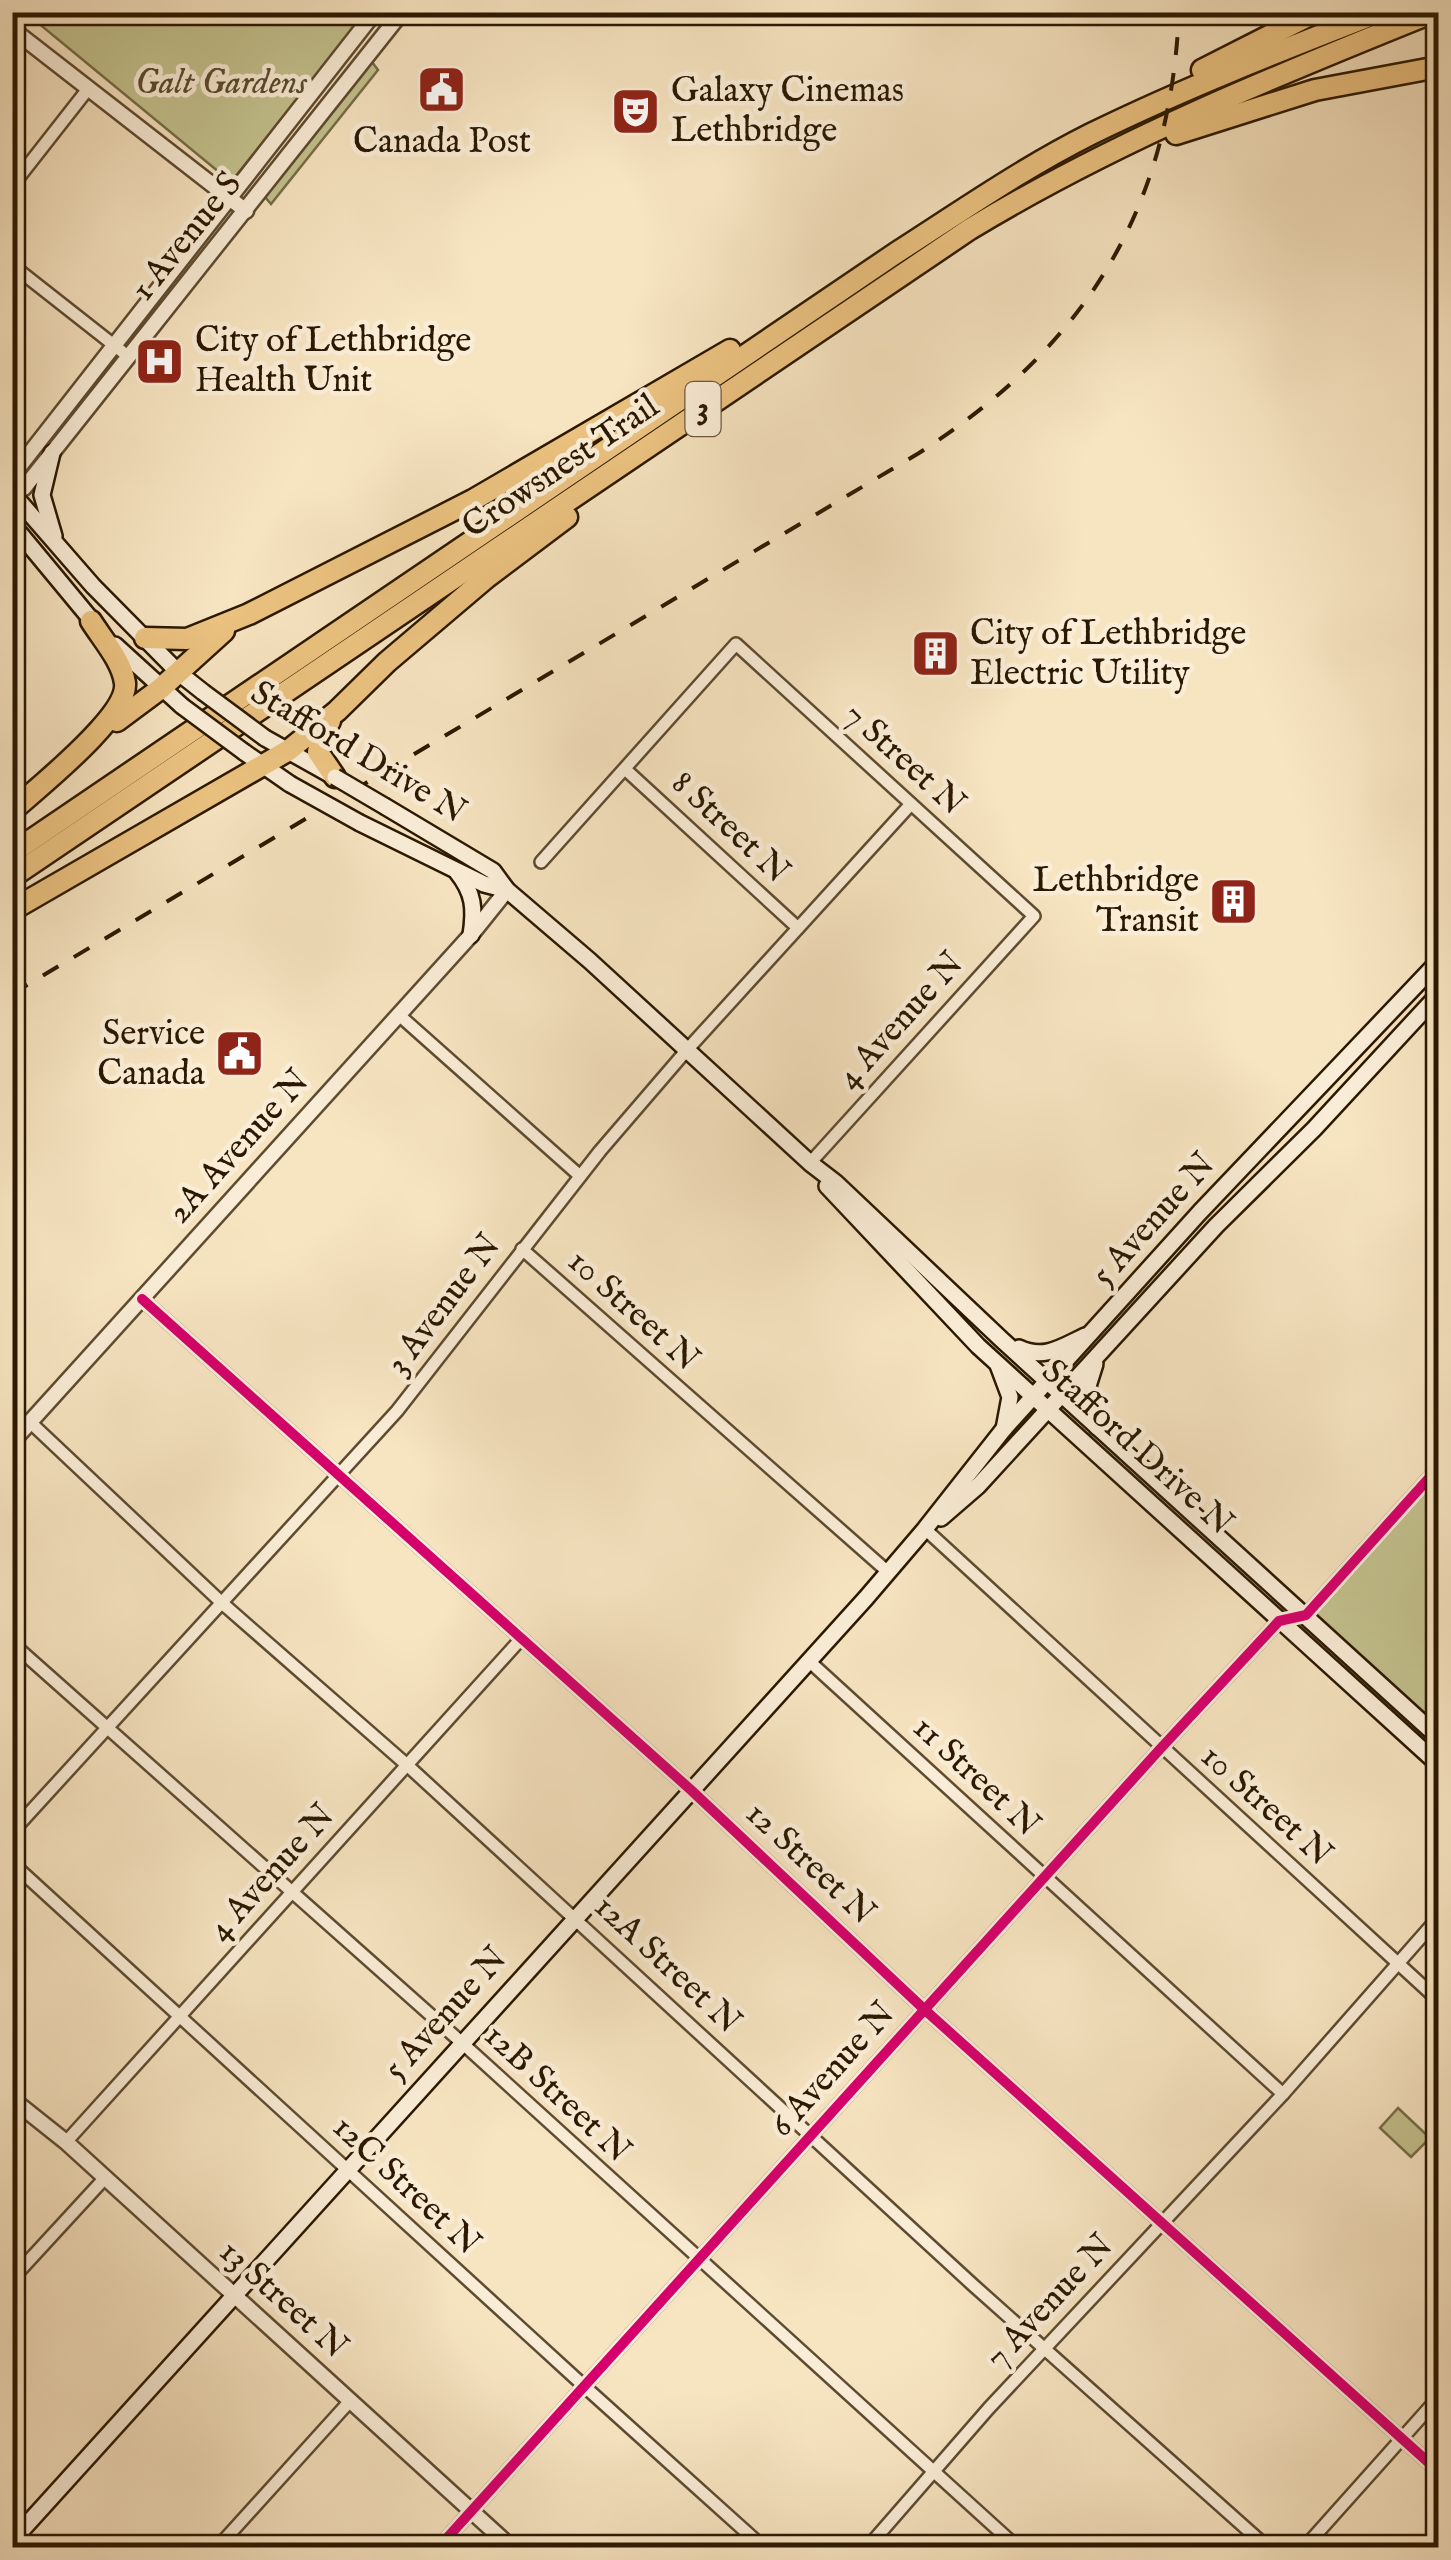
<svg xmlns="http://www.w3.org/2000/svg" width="1451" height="2560" font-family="'IM FELL English',serif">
  <rect width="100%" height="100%" fill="#f7e4c1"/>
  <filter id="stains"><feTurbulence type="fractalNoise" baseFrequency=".002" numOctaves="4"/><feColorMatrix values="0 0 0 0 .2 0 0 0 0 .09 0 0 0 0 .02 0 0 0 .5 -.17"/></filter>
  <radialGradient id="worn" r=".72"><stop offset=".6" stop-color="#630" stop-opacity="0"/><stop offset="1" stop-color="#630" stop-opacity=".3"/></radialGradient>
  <g fill="#c3c28e" stroke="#776d47" stroke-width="2.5">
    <path d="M26 13H366L231 182Z"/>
    <path d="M372 62 378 70 271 204 265 197Z"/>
    <path d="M1438 1468V1737L1306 1615Z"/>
    <path d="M1398 2108 1430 2138 1411 2157 1380 2128Z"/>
  </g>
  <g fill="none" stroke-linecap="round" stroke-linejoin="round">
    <defs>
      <g id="minor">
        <path d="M12 186 88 89"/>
        <path d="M12 265 129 357"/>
        <path d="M625 769 798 928"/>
        <path d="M541 862 736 644 1034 916 810 1163"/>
        <path d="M399 1015 580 1176"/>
        <path d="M522 1249 888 1572"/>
        <path d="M142 1299 691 1790 925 2010 1438 2471"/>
        <path d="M30 1422 222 1603 407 1765 973 2285 1268 2548"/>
        <path d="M925 1529 1438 2000"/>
        <path d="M12 1643 461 2042 1018 2548"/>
        <path d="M809 1661 1283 2094"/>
        <path d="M12 1832 397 1411 600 1151 686 1051 911 804"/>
        <path d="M12 1863 584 2386 764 2548"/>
        <path d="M66 2142 520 1640"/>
        <path d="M12 2279 104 2179"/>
        <path d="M217 2548 350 2401"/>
        <path d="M438 2548 1161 1748 1279 1621 1306 1615 1438 1468"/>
        <path d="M867 2548 989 2408 1283 2094 1438 1918"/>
        <path d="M1304 2548 1438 2398"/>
      </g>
      <g id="tertiary">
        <path d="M12 29 246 211"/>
        <path d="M12 476 375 12"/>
        <path d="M12 490 24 488 52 453 402 12"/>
        <path d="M12 1442 471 935 507 890"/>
        <path d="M12 2099 66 2142 512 2548"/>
      </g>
      <g id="secondary">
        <path d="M52 453 42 495 54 536"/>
        <path d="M12 493 93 586 179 673 203 692"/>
        <path d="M12 524 99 629"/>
        <path d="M115 645 182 706"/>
        <path d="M265 738 331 775"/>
        <path d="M244 752 290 784"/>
        <path d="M386 807 493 871 507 890 590 961 810 1163 836 1183 1002 1340 1438 1737"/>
        <path d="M360 823 484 884 507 890"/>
        <path d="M457 872C474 893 475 909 471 935"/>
        <path d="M827 1186 978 1346 1438 1764"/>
        <path d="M1019 1348C1044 1360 1062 1347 1085 1336"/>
        <path d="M1095 1364 1088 1386 1097 1427"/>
        <path d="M998 1365 1010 1397 1004 1429"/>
        <path d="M941 1518 978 1486 1216 1226 1314 1129 1438 995"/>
        <path d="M12 2541 866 1598 925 1529 1003 1430 1200 1212 1438 962"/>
      </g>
      <g id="motorway">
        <path d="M1202 70 1316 12"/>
        <path d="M1176 134 1315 90 1438 67"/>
        <path d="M145 638 187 639 249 614 473 500 730 350"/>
        <path d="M117 721 160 689 224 631"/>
        <path d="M330 721 321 736 318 752 335 777"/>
        <path d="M12 811C37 788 129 716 125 683 122 661 103 640 91 621"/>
        <path d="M12 853 896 253C960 212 1023 168 1091 134 1185 88 1282 50 1380 12"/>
        <path d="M12 877 970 229C1117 140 1275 76 1434 12"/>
        <path d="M12 910 289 750 337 711 387 662 486 578 567 517"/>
      </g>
    </defs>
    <use href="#minor" stroke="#5e4b30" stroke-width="16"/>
    <use href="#tertiary" stroke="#5e4b30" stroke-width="19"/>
    <use href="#secondary" stroke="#2b1800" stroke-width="20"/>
    <use href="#motorway" stroke="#2b1800" stroke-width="25"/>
    <use href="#minor" stroke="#faedd7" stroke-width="11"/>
    <use href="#tertiary" stroke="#faedd7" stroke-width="14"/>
    <use href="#secondary" stroke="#faedd7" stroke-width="15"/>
    <use href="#motorway" stroke="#ecc280" stroke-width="20"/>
    <path stroke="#2b1800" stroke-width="4" stroke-dasharray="18 18" stroke-linecap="butt" d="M12 994 919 453C1084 347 1170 212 1179 12"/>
    <defs>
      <g id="secondary-bridge">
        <path d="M203 692 265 738"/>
        <path d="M182 706 244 752"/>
        <path d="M335 777 386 807"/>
        <path d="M290 784 360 823"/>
      </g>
    </defs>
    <use href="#secondary-bridge" stroke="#2b1800" stroke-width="20" stroke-linecap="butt"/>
    <use href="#secondary-bridge" stroke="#faedd7" stroke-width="15"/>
    <defs>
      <g id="cycleway">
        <path d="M142 1299 691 1790 925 2010 1438 2471"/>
        <path d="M438 2548 1161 1748 1279 1621 1306 1615 1438 1468"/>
      </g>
    </defs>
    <use href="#cycleway" stroke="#faedd7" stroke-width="16"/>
    <use href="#cycleway" stroke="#d6006c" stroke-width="10"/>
  </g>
  <defs>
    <symbol id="civic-square" viewBox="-11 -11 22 22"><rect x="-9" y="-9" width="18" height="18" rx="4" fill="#8f2418" stroke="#faedd7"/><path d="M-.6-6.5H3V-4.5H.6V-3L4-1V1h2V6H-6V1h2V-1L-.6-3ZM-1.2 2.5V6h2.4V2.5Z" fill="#fff"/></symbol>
    <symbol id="theatre-square" viewBox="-11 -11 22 22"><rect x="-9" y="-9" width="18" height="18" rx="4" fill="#8f2418" stroke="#faedd7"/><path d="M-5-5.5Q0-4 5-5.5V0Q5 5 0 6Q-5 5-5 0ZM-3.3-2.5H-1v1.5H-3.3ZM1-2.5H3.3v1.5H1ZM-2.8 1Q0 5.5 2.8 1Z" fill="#fff"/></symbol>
    <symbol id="hospital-square" viewBox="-11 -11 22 22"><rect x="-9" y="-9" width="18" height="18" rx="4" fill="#8f2418" stroke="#faedd7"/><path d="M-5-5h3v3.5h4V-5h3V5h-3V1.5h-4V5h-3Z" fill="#fff"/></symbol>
    <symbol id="building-square" viewBox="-11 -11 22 22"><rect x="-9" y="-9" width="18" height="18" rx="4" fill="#8f2418" stroke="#faedd7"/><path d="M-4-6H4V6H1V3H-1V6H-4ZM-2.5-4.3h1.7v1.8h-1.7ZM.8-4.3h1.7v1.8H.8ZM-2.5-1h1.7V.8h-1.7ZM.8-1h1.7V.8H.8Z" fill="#fff"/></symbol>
  </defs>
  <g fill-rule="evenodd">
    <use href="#civic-square" x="414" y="62" width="55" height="55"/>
    <use href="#theatre-square" x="608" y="84" width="55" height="55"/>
    <use href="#hospital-square" x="132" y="334" width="55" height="55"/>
    <use href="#building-square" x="908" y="626" width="55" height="55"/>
    <use href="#building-square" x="1206" y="874" width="55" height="55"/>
    <use href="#civic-square" x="212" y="1026" width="55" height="55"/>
  </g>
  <g text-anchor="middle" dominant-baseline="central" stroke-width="9" stroke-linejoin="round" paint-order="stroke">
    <rect fill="#faedd7" stroke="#695840" stroke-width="2.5" x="685.5" y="382" width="35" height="54" rx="8"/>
    <g font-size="32" font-weight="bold" fill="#2b1800">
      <text x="703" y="409">3</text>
    </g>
    <g font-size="35" font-style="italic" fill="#594b2b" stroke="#faedd7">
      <text x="221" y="83">Galt Gardens</text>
    </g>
    <g font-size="35" fill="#2b1800" stroke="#faedd7" text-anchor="start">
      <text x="671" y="91">Galaxy Cinemas<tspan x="671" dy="40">Lethbridge</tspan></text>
      <text x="442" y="142" text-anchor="middle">Canada Post</text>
      <text x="195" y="341">City of Lethbridge<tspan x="195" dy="40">Health Unit</tspan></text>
      <text x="970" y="634">City of Lethbridge<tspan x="970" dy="40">Electric Utility</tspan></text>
      <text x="1199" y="881" text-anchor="end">Lethbridge<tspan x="1199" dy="40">Transit</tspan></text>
      <text x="205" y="1034" text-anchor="end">Service<tspan x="205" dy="40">Canada</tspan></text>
    </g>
    <g font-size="35" fill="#2b1800" stroke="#faedd7">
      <text transform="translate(187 237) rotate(-51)">1 Avenue S</text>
      <text transform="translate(561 467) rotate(-34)">Crowsnest Trail</text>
      <text transform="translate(358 753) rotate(31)">Stafford Drive N</text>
      <text transform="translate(904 760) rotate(42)">7 Street N</text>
      <text transform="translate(730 828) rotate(43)">8 Street N</text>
      <text transform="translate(901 1021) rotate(-48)">4 Avenue N</text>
      <text transform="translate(239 1147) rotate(-48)">2A Avenue N</text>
      <text transform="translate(1154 1220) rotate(-48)">5 Avenue N</text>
      <text transform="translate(444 1305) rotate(-53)">3 Avenue N</text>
      <text transform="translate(633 1311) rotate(42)">10 Street N</text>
      <text transform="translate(1137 1448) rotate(42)">Stafford Drive N</text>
      <text transform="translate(976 1777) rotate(43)">11 Street N</text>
      <text transform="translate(1266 1806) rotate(42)">10 Street N</text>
      <text transform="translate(810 1864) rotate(43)">12 Street N</text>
      <text transform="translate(272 1873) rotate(-48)">4 Avenue N</text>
      <text transform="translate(667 1965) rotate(43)">12A Street N</text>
      <text transform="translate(446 2014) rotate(-48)">5 Avenue N</text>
      <text transform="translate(833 2070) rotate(-48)">6 Avenue N</text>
      <text transform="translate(557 2094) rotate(43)">12B Street N</text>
      <text transform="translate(406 2186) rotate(43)">12C Street N</text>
      <text transform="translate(283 2300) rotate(42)">13 Street N</text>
      <text transform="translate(1050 2302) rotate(-47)">7 Avenue N</text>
    </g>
  </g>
  <rect width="1451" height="2560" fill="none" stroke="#f7e4c1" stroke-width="50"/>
  <rect x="15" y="15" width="1421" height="2530" fill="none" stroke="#2b1800" stroke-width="5"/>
  <rect x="25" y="25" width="1401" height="2510" fill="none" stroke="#2b1800" stroke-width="2.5"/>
  <rect width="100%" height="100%" filter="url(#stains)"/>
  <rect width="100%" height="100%" fill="url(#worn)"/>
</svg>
